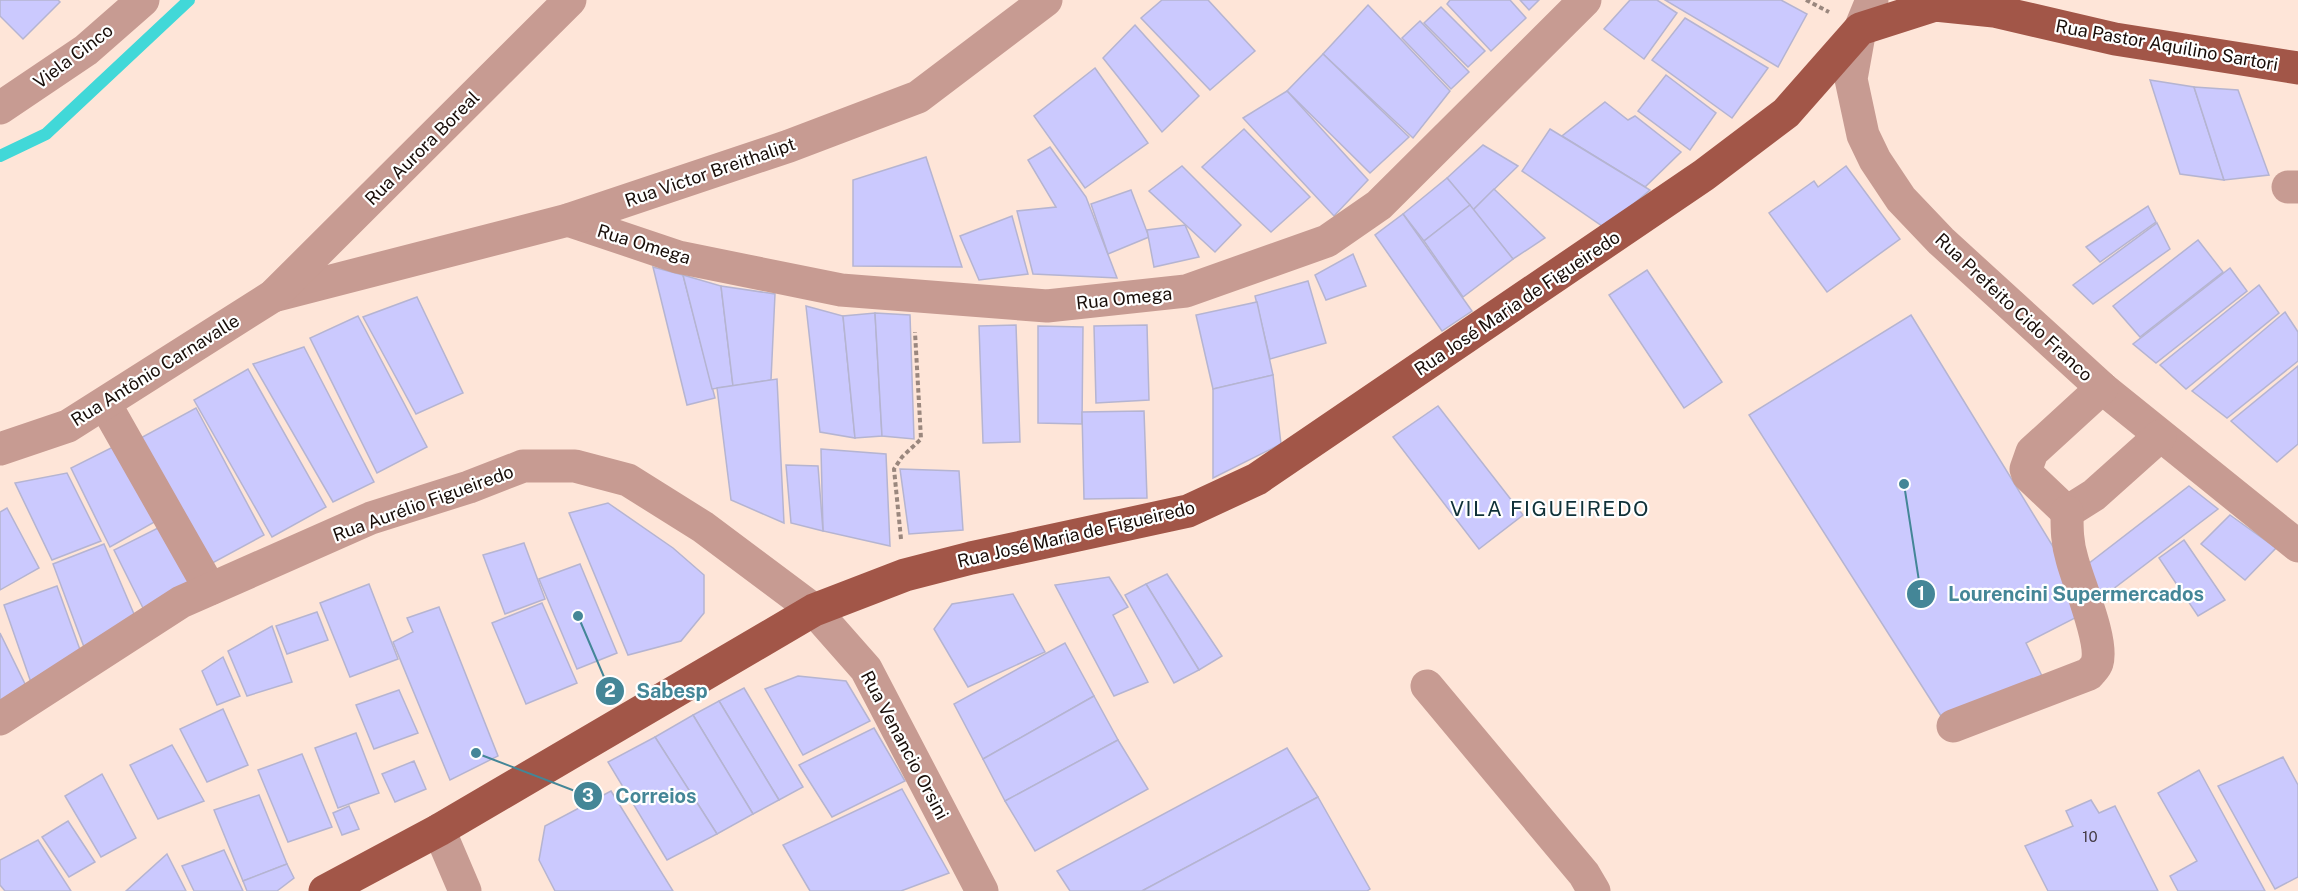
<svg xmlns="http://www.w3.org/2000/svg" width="2298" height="891" font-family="'Public Sans',sans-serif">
  <rect width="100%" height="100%" fill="#fee5d8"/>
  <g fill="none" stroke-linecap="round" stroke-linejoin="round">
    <path stroke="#41d8d8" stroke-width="12" d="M0 156 46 134 189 0"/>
  </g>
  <g fill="#cbc9fe" stroke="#b5b4d1" stroke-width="1.5">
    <path d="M0 0H58L60 2 23 39 0 16Z"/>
    <path d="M1162 0H1208L1255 51 1210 90 1141 18Z"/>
    <path d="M1450 0H1510L1526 18 1491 51 1447 4Z"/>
    <path d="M1520 0H1539L1529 10Z"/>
    <path d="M1630 0H1657L1677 13 1644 59 1604 29Z"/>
    <path d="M1665 0H1781L1807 14 1778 67Z"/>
    <path d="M1368 5 1450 91 1413 138 1323 54Z"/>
    <path d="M1441 7 1485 51 1468 67 1424 23Z"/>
    <path d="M1685 18 1768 68 1732 118 1652 60Z"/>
    <path d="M1420 21 1469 72 1451 89 1402 38Z"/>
    <path d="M1135 25 1199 96 1162 132 1103 58Z"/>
    <path d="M1323 54 1409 137 1370 173 1287 91Z"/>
    <path d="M1095 68 1148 143 1085 188 1034 116Z"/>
    <path d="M1666 75 1716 113 1690 150 1638 111Z"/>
    <path d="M2150 80 2194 87 2224 180 2180 174Z"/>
    <path d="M2194 87 2238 90 2269 175 2224 180Z"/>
    <path d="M1287 91 1368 180 1334 216 1243 118Z"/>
    <path d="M1605 102 1628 120 1635 116 1681 152 1645 187 1562 136Z"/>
    <path d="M1244 129 1310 197 1271 232 1202 167Z"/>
    <path d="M1550 129 1645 187 1650 190 1605 228 1522 171Z"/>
    <path d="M1483 145 1518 166 1473 210 1447 178Z"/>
    <path d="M1050 147 1086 197 1117 278 1033 274 1017 211 1056 207 1028 160Z"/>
    <path d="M926 157 962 267 853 266V180Z"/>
    <path d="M1182 166 1241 225 1215 252 1149 191Z"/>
    <path d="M1846 166 1900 239 1827 292 1769 213 1814 181 1818 187Z"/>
    <path d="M1447 178 1470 205 1424 241 1403 214Z"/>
    <path d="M1494 189 1545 238 1513 259 1473 210Z"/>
    <path d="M1131 190 1149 237 1108 254 1091 204Z"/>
    <path d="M1470 205 1513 259 1463 297 1424 241Z"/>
    <path d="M2148 206 2156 222 2100 262 2086 247Z"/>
    <path d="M1403 214 1472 311 1442 331 1375 235Z"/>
    <path d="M1012 216 1028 274 979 280 960 236Z"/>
    <path d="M2157 223 2170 249 2093 304 2073 285Z"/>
    <path d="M1185 225 1199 257 1154 267 1147 230Z"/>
    <path d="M2198 240 2223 272 2140 337 2113 306Z"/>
    <path d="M1353 254 1366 286 1326 300 1315 275Z"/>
    <path d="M653 267 683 275 715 398 687 405Z"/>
    <path d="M2230 268 2247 291 2156 363 2133 344Z"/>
    <path d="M1647 270 1722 382 1684 408 1609 295Z"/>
    <path d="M683 275 721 286 733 386 712 389Z"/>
    <path d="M1308 281 1326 343 1270 359 1255 296Z"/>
    <path d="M2259 285 2279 313 2186 389 2160 365Z"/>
    <path d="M721 286 775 294 771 380 733 386Z"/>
    <path d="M417 297 463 393 416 414 363 317Z"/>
    <path d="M1257 302 1273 375 1213 389 1196 315Z"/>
    <path d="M806 306 843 316 855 438 820 432Z"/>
    <path d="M2285 312 2298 332V361L2227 418 2192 391Z"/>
    <path d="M875 313 882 436 855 438 843 316Z"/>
    <path d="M875 313 910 315 914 439 882 436Z"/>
    <path d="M1911 315 2057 553 2079 616 2026 643 2043 678 1941 716 1749 415Z"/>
    <path d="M358 316 427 447 377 473 310 338Z"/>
    <path d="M1016 325 1020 442 983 443 979 326Z"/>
    <path d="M1147 325 1149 400 1096 403 1094 326Z"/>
    <path d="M1038 326 1083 327 1082 424 1038 423Z"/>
    <path d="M304 347 374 482 333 502 253 364Z"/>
    <path d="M2298 366V444L2277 462 2231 421Z"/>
    <path d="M248 369 326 507 272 537 194 400Z"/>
    <path d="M1273 375 1281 444 1213 478V389Z"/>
    <path d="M777 379 784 523 731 500 717 388Z"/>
    <path d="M1438 406 1523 515 1479 549 1393 437Z"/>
    <path d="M196 408 264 535 205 567 137 440Z"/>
    <path d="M1144 411 1147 498 1084 499 1082 412Z"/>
    <path d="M119 444 158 520 110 547 71 468Z"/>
    <path d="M821 449 886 454 890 546 823 531Z"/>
    <path d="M786 465 818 466 823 531 791 523Z"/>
    <path d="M900 469 959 471 963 530 909 534Z"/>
    <path d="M67 473 101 541 52 560 15 483Z"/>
    <path d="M2189 486 2218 509 2100 599 2088 564Z"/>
    <path d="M608 503 673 548 704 575V613L681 641 628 655 569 513Z"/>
    <path d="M7 508 39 568 0 590V512Z"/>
    <path d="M2230 515 2276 548 2245 580 2201 544Z"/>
    <path d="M162 526 193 580 145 612 114 550Z"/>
    <path d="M2184 540 2225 600 2198 616 2159 558Z"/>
    <path d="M524 543 545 599 505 614 483 555Z"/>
    <path d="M104 544 137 621 87 655 53 564Z"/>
    <path d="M580 564 617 653 577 669 539 579Z"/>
    <path d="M1167 574 1222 656 1199 670 1146 584Z"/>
    <path d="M1109 577 1128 607 1113 615 1148 682 1114 696 1055 585Z"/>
    <path d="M369 584 398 659 350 677 320 603Z"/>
    <path d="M1146 584 1199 670 1174 683 1125 595Z"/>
    <path d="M57 586 83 658 35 694 4 605Z"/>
    <path d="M1013 594 1045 652 968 687 934 629 952 604Z"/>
    <path d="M542 603 577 683 526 704 492 623Z"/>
    <path d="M439 607 498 756 450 780 393 642 413 632 407 618Z"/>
    <path d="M317 612 328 640 287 654 276 626Z"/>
    <path d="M272 626 292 682 247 696 228 651Z"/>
    <path d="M0 633 28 690 0 704Z"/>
    <path d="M1065 643 1094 696 983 759 954 704Z"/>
    <path d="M223 657 240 696 217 705 202 671Z"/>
    <path d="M798 676 846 681 870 721 803 755 765 689Z"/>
    <path d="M744 688 803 787 779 800 719 701Z"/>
    <path d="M399 690 418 733 374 749 356 705Z"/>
    <path d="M1094 696 1118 740 1005 801 983 759Z"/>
    <path d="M719 701 779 800 753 814 693 715Z"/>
    <path d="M223 709 248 765 207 782 180 729Z"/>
    <path d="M693 715 753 814 717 834 655 737Z"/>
    <path d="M874 728 905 781 832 817 799 765Z"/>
    <path d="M356 733 379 793 338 808 315 748Z"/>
    <path d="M655 737 717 834 667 860 608 762Z"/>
    <path d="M1118 740 1148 789 1035 851 1005 801Z"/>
    <path d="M172 745 204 801 158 819 130 765Z"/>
    <path d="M1287 748 1318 797 1142 891H1070L1057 871Z"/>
    <path d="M302 754 332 827 288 842 258 770Z"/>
    <path d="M2283 757 2298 785V877L2275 889 2218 786Z"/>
    <path d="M414 761 426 789 395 802 382 774Z"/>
    <path d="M2199 770 2265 891H2178L2170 876 2197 861 2158 793Z"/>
    <path d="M102 774 136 838 101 857 65 796Z"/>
    <path d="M902 789 949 873 901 891H810L783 845Z"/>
    <path d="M611 791 673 891H555L539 860 545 826Z"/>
    <path d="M259 795 287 864 243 881 214 810Z"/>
    <path d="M1318 797 1370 889 1367 891H1142Z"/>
    <path d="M2091 800 2099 813 2115 806 2158 891H2048L2025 846 2073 826 2066 811Z"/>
    <path d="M349 806 359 829 342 835 333 813Z"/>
    <path d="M68 821 95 862 69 877 42 837Z"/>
    <path d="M38 840 71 891H5L0 885V860Z"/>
    <path d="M224 850 243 891H194L182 866Z"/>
    <path d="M167 854 186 891H126Z"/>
    <path d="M287 864 294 878 277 891H247L243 881Z"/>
  </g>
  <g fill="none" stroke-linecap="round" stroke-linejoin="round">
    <g stroke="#9a877e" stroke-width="4" stroke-dasharray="4.5 3" stroke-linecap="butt">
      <path d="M1806 0 1829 12"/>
      <path d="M901 539 894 469 902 457 921 439 915 332"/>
    </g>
    <g stroke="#c79b92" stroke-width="33">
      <path d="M1872 0 1860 29 1851 79 1863 135 1875 160 1901 199 1941 241 2102 388 2298 546"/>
      <path d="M0 108 86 50 143 0"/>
      <path d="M2288 187H2298"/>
      <path d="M568 220 678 257 841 290 1047 306 1186 291 1327 241 1379 205 1585 0"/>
      <path d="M273 296 568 220 789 146 918 97 1046 0"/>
      <path d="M2102 388 2032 452 2026 469 2028 475 2067 512 2094 495 2160 436"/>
      <path d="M105 404 210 589"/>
      <path d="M0 449 68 426 273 296 570 0"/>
      <path d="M1427 686 1584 874 1594 891"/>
      <path d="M0 719 181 602 371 518 469 487 523 466H575L628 480 703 527 814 610 866 669 982 891"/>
      <path d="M1953 726 2089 674C2091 671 2096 667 2097 663 2104 641 2078 583 2072 559 2067 543 2067 529 2067 512"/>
      <path d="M439 830 465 891"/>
    </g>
    <path stroke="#a25648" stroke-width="33" d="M325 891 439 830 814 610 905 575 971 558 1188 511 1257 479 1704 175 1786 113 1860 29 1935 5 1994 11 2115 39 2298 68"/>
  </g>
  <g text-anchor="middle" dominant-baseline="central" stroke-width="4.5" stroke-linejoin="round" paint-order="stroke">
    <g font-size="15" fill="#453c46">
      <text x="2090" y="836">10</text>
    </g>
    <g font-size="18" fill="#180d08" stroke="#fff">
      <text transform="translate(2167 45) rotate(10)">Rua Pastor Aquilino Sartori</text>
      <text transform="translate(73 56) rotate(-37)">Viela Cinco</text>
      <text transform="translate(422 148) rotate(-45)">Rua Aurora Boreal</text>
      <text transform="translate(710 172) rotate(-19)">Rua Victor Breithalipt</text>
      <text transform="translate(644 244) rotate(17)">Rua Omega</text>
      <text transform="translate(1124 298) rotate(-6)">Rua Omega</text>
      <text transform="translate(1517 303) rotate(-34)">Rua José Maria de Figueiredo</text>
      <text transform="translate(2014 307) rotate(43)">Rua Prefeito Cido Franco</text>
      <text transform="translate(155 370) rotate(-32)">Rua Antônio Carnavalle</text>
      <text transform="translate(423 503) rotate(-20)">Rua Aurélio Figueiredo</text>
      <text transform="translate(1076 534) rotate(-13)">Rua José Maria de Figueiredo</text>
      <text transform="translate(905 745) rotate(62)">Rua Venancio Orsini</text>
    </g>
    <g font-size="21" letter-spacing="1.5" fill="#103138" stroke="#fff">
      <text x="1550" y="508">VILA FIGUEIREDO</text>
    </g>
  </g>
  <path fill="none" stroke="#448697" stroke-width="2" d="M1904 484L1921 594M578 616L610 691M476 753L588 796"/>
  <g fill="#448697" stroke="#fff" stroke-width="2">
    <circle cx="1904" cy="484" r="6"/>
    <circle cx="578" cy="616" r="6"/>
    <circle cx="476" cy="753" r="6"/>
    <circle cx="1921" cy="594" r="15"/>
    <circle cx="610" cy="691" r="15"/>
    <circle cx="588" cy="796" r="15"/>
  </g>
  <g font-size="18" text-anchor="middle" font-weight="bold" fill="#fff">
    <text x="1921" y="600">1</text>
    <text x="610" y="697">2</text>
    <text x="588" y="802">3</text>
  </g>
  <g font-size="20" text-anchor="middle" font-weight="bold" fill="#448697" stroke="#fff" stroke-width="4.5" stroke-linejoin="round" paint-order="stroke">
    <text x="2076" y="601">Lourencini Supermercados</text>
    <text x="672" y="698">Sabesp</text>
    <text x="656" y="803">Correios</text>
  </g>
</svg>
